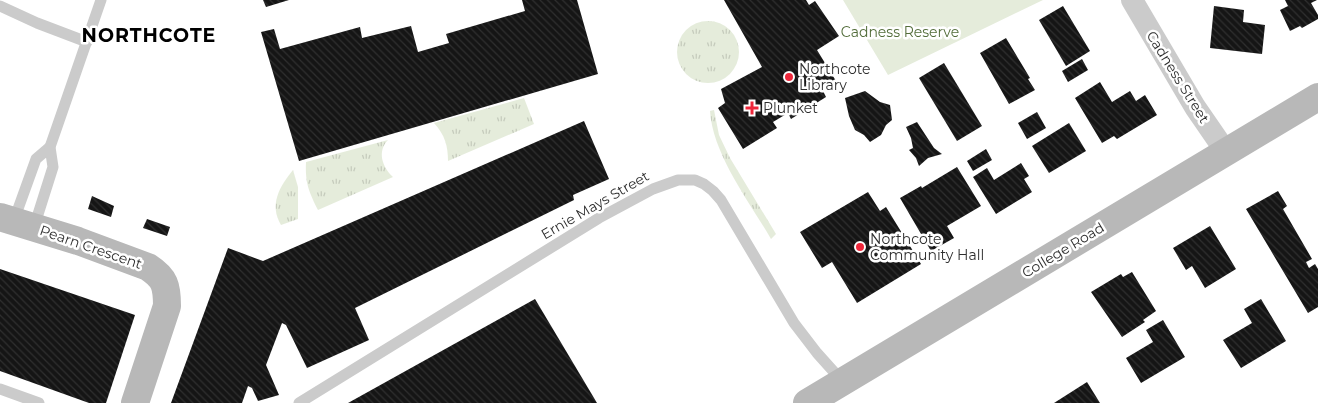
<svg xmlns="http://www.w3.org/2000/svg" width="1318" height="403" font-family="Montserrat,sans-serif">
  <defs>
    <pattern id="grass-tufts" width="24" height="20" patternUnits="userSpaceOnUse" patternTransform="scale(1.25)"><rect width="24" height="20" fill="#e5ecdb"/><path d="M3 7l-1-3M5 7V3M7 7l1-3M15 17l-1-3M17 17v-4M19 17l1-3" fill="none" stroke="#c5cbbc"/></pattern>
    <pattern id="building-back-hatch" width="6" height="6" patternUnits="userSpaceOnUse" patternTransform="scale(1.25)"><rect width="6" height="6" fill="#151515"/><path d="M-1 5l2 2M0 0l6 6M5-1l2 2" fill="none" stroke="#2f2f2f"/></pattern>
  </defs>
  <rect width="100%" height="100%" fill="#fff"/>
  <g fill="url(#grass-tufts)">
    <circle cx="708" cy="52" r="31"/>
    <path d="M524 98 534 124 448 161C448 146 445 135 434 123Z"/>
    <path d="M714 110 719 135 730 158 776 234 771 239C749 201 713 155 710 111Z"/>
    <path d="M388 140C377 151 382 167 393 177L318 210C309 192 305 183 306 162Z"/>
    <path d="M293 170 298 187V219L281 225C269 205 279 187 293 170Z"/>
  </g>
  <path fill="#e5ecdb" d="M843 0H1043L888 75Z"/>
  <g fill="url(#building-back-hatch)">
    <path d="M263 0H289L266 7Z"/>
    <path d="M522 0H577L598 74 299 161 261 32 274 29 280 49 360 27 362 38 411 26 418 52 449 43 446 34 525 11Z"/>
    <path d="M724 0H806L809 5 815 1 839 36 817 50 836 81 822 89 826 97 791 119 788 113 773 122 777 128 743 149 718 108 725 103 721 89 762 67Z"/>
    <path d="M1285 0H1317L1311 3 1318 15V19L1302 28 1300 26 1290 31 1280 10 1288 6Z"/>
    <path d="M1063 6 1090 51 1066 66 1039 20Z"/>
    <path d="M1214 6 1244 10 1243 22 1265 25 1262 54 1210 48Z"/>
    <path d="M1006 38 1030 78 1028 79 1035 90 1009 104 980 53Z"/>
    <path d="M1082 59 1088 70 1068 82 1062 71Z"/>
    <path d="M944 63 982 126 957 141 919 78Z"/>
    <path d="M1100 82 1112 102 1130 91 1136 101 1145 95 1157 115 1117 139 1114 136 1102 143 1075 98Z"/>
    <path d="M865 91 880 102 890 105 892 120 886 125 881 135 870 142 864 135 855 130 849 116 845 98Z"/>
    <path d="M1037 112 1046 128 1027 139 1018 123Z"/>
    <path d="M584 121 609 179 573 195 574 200 355 308 369 340 307 368 286 325 282 323 266 365 279 395 258 401 252 388 248 386 242 403H171L228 248 263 261Z"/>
    <path d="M917 122 934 148 942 154 928 158 919 166 916 158 909 150 913 148 911 138 906 127Z"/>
    <path d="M1069 123 1086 151 1049 173 1032 146Z"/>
    <path d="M986 149 992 160 973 171 967 161Z"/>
    <path d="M1021 163 1029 176 1024 179 1032 192 996 214 973 177 987 168 994 180Z"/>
    <path d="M957 167 981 206 947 226 954 238 931 251 900 198 921 186 922 188Z"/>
    <path d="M1278 191 1287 206 1283 209 1312 259 1306 262 1309 268 1315 264 1318 269V307L1308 313 1246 209Z"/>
    <path d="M868 192 880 211 886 207 921 264 857 303 832 262 822 268 800 232Z"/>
    <path d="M92 196 114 206 111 217 88 209Z"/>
    <path d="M147 219 170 227 167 236 143 228Z"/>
    <path d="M1210 226 1236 269 1205 288 1192 266 1186 270 1173 248Z"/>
    <path d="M0 269 135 315 106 403H89L0 371Z"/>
    <path d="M1132 272 1156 311 1143 320 1145 322 1122 337 1091 292 1121 274 1123 277Z"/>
    <path d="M535 299 597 403H348Z"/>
    <path d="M1261 299 1286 341 1241 368 1223 340 1252 323 1244 309Z"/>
    <path d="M1163 320 1185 357 1141 383 1126 358 1153 342 1146 330Z"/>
    <path d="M1087 382 1100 403H1054Z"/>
  </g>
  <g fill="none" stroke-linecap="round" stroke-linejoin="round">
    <g stroke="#cbcbcb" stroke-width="11">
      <path d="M0 6 37 23 87 42"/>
      <path d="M14 220 36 159 50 147"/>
      <path d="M34 227 53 167 50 147 101 0"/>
      <path d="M0 389 39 403"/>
      <path d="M299 403 599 218 653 189 678 180H695L704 184 713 191 721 200 794 323 817 353 843 382"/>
    </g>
    <path stroke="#cbcbcb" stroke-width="22" d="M1132 0 1195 107 1226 152"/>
    <g stroke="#b8b8b8" stroke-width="28">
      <path d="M0 217 78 241 148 267C165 278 167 286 167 306L135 403"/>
      <path d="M807 403 1318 97"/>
    </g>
  </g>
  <g fill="#ee273b" stroke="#fff" stroke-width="2">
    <circle cx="789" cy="77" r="5"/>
    <path d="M749.5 100.5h5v5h5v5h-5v5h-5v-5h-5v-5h5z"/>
    <circle cx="860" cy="247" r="5"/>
  </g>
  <g text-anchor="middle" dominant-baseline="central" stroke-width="5" stroke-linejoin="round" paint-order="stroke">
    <g font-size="14" fill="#526c39" stroke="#fff">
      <text x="900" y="32">Cadness Reserve</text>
    </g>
    <g font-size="14" fill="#2e2e2e" stroke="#fff" text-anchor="start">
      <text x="799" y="69">Northcote<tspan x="799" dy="16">Library</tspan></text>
      <text x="763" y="108">Plunket</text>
      <text x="870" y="239">Northcote<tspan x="870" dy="16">Community Hall</tspan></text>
    </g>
    <g font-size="14" fill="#2e2e2e" stroke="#fff">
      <text transform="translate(1178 77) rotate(58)">Cadness Street</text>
      <text transform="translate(595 205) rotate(-30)">Ernie Mays Street</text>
      <text transform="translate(91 247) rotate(19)">Pearn Crescent</text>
      <text transform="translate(1063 250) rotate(-31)">College Road</text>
    </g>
    <g font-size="19" font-weight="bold" letter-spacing="1" fill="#000" stroke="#fff">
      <text x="149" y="35">NORTHCOTE</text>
    </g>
  </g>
</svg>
